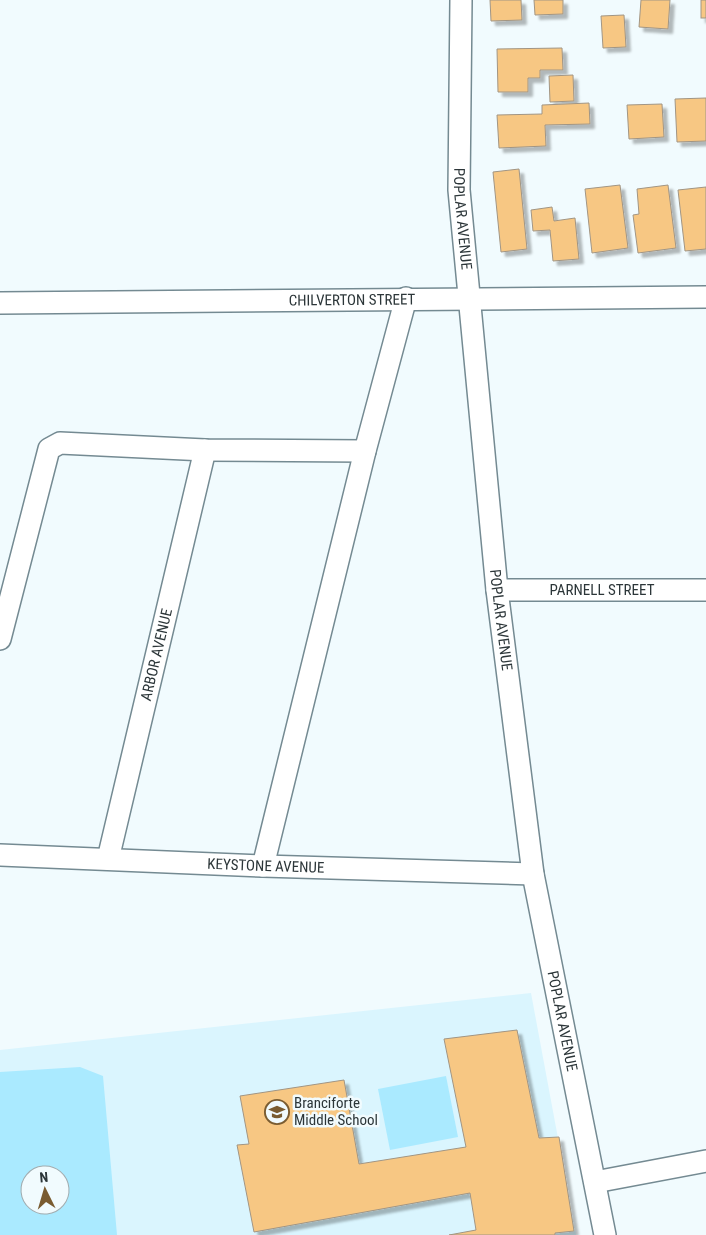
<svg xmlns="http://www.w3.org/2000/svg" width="706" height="1235" font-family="'Roboto Condensed',sans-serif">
  <defs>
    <filter id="shadow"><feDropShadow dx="4.5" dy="4.5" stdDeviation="1" flood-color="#0004"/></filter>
  </defs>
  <rect width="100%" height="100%" fill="#f1fbfe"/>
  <path fill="#daf5fe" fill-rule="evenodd" d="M531 993 576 1235H0V1050ZM30 1175H60V1205H30Z"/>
  <g fill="#aaeaff" fill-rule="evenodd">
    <path d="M80 1067 103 1076 117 1235H0V1072ZM30 1175H60V1205H30Z"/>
    <path d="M446 1076 458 1137 390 1150 378 1089Z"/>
  </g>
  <g fill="#f7c783" stroke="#a19584" filter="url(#shadow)">
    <path d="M490 0H521L522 20 491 21Z"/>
    <path d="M534 0H563V14L535 15Z"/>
    <path d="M641 0H670L668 29 639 27Z"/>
    <rect x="701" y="0" width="5" height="18"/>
    <path d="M624 15 626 47 603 48 601 16Z"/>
    <path d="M562 48 563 70H540V78H528V92H498L497 49Z"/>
    <path d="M573 75 574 101 550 102 549 76Z"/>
    <path d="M706 98V141L677 142 675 99Z"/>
    <path d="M589 103 590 124 545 125 546 146 499 148 497 115 542 114V105Z"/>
    <path d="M662 104 664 137 629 139 627 105Z"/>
    <path d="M519 169 527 249 501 252 493 172Z"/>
    <path d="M620 185 628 248 592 253 585 189Z"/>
    <path d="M668 185 676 248 638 253 633 215 639 214 637 189Z"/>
    <path d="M706 187V249L685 251 678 190Z"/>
    <path d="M552 207 554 221 575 218 579 259 553 261 550 230 533 231 531 210Z"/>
    <path d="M517 1030 539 1138 559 1137 574 1231 555 1233V1235H449L476 1230 470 1193 254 1232 237 1145 249 1144 240 1096 344 1080 359 1164 466 1147 444 1039Z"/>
  </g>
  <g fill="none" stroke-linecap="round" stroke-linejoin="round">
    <defs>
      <g id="minor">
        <path id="s1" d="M461 0 459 190 497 590 533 874 605 1235"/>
        <path id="s2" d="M0 303 706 297"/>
        <path id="s3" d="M497 590H706"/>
        <path d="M0 639 49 449 60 443 205 450 365 451"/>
        <path id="s4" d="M0 855 263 866 533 874"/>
        <path id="s5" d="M108 859 205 450"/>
        <path d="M263 866 365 451 406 298"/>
        <path d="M595 1182 706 1161"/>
      </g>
    </defs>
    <use href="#minor" stroke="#748a92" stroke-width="24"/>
    <use href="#minor" stroke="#fff" stroke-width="21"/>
  </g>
  <defs>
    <symbol id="school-ring" viewBox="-11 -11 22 22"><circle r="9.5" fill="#f1fbfe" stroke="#7a5c31" stroke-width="1.5"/><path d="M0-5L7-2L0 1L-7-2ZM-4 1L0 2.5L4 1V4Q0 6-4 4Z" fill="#7a5c31"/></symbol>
  </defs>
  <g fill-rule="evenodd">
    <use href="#school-ring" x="263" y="1098" width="28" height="28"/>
  </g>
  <g text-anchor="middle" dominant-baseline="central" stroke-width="5" stroke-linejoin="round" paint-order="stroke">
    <g font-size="15" fill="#2c3639" stroke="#f1fbfe">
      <text stroke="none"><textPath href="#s1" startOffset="219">POPLAR AVENUE</textPath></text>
      <text stroke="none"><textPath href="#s2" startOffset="352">CHILVERTON STREET</textPath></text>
      <text stroke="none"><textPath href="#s3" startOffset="105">PARNELL STREET</textPath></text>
      <text stroke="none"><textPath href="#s1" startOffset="622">POPLAR AVENUE</textPath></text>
      <text stroke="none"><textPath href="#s5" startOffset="210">ARBOR AVENUE</textPath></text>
      <text stroke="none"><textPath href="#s4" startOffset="266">KEYSTONE AVENUE</textPath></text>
      <text stroke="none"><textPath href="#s1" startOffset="1028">POPLAR AVENUE</textPath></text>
    </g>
    <g font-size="15" fill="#2c3639" stroke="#f1fbfe" text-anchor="start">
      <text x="294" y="1103">Branciforte<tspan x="294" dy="17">Middle School</tspan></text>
    </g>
  </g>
  <g transform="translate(45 1190) rotate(355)"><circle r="24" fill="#f1fbfe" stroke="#a2acaf"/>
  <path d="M0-4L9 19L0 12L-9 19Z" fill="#7a5c31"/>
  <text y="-8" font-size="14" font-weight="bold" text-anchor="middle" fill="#2c3639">N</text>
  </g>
</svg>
